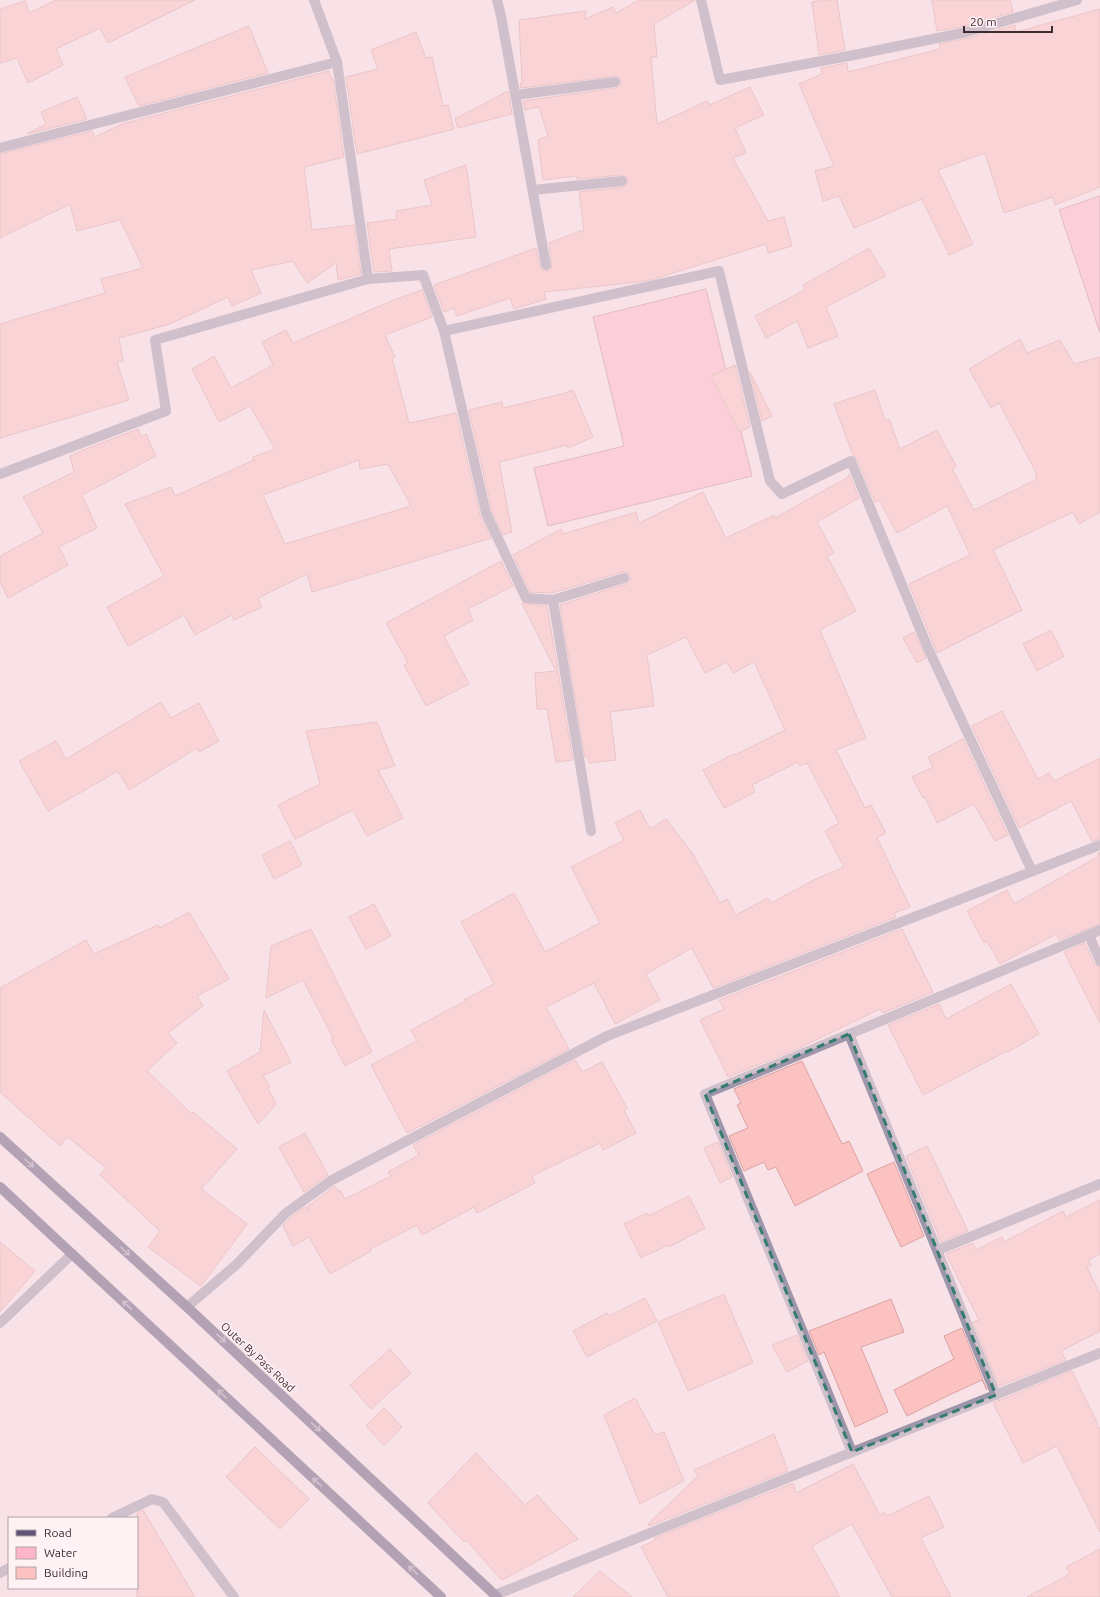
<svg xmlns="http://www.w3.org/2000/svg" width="1100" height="1597" font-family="Ubuntu,sans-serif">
  <rect width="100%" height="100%" fill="#f8e1e7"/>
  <g fill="#ffb6cb" stroke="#c58c9c">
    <path d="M1100 196V333L1059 210Z"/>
    <path d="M706 289 752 476 548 526 534 468 624 446 593 317Z"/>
  </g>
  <g fill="#fcc2c1" stroke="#daa3a1" fill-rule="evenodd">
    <path d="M56 0H195L108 43 100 28 56 49 63 65 28 83 17 58 0 63V9L25 1 29 13Z"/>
    <path d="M639 0H695L654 24 657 57H651L657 124 707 101 710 105 750 87 764 115 735 128 746 153 733 158 768 221 784 217 792 246 768 253 766 244 654 279 638 282 544 292 546 299 514 309 510 298 457 316 454 308 444 312 434 285 536 248 541 269 544 271 550 270 552 264 549 243 580 231H584L579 192 623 187 628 183 627 178 622 175 577 179 576 176 543 180 538 140 548 136 539 107 525 110 523 101 616 88 621 85V81L618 76H614L521 88 520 84 522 83 519 20 586 11 585 19 613 7 616 13Z"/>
    <path d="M825 0H837L845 50 819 55 812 2Z"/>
    <path d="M932 0H1010L1013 12 965 26 937 31Z"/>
    <path d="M1100 9V187L1055 205 1053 197 1004 213 985 153 938 170 973 244 949 255 922 199 854 228 839 196 823 201 815 171 834 166 799 84 822 74 821 68 847 63 848 72 940 49 939 44 969 38 1015 25 1016 32Z"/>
    <path d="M249 26 268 73 139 106 125 77Z"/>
    <path d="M416 32 426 58 432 57 443 106 448 105 454 129 357 154 346 77 378 69 371 50Z"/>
    <path d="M329 71 332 80 333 79 344 157 304 167 312 230 354 225 361 274 338 280 336 263 307 283 293 261 251 270 261 293 232 306 228 297 170 324 119 338 123 361 117 362 129 400 0 438V324L105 293 101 279 143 268 120 220 77 231 70 204 0 238V154L92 131 95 137 122 124Z"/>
    <path d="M508 91 512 114 458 128 455 119Z"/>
    <path d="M77 97 87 119 27 134 46 124 41 112Z"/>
    <path d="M466 165 476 237 389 249 392 271 374 272 367 223 397 219 396 211 432 205 424 180Z"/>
    <path d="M869 248 886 276 826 307 838 336 808 348 797 321 766 338 755 316 805 290 803 285Z"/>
    <path d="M422 290 432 317 385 335 395 357 392 358 409 423 456 413 480 515 491 538 312 592 307 574 258 598 262 607 234 620 232 615 195 635 184 615 128 646 107 607 164 576 125 504 171 487 175 496 254 460 253 457 275 449 250 406 219 422 192 369 214 356 231 388 273 365 262 342 286 330 293 343 394 300ZM359 460 360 469 388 464 411 506 285 544 263 495Z"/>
    <path d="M1020 339 1027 353 1060 340 1074 364 1100 357V512L1079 524 1073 512 993 550 1022 610 937 653 909 584 970 555 947 506 897 533 879 500 875 502 857 459 853 455 834 404 875 390 885 420 889 419 900 449 937 430 956 466 952 469 974 510 1037 479 1035 475 1037 474 999 403 991 408 969 369Z"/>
    <path d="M735 365 750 427 739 432 711 376Z"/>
    <path d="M750 372 772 416 762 421Z"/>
    <path d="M573 390 593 437 568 448 567 445 499 462 512 532 503 535 492 511 469 410 502 402 503 408 562 394Z"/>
    <path d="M138 429 141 437 146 434 156 456 82 495 97 528 59 547 68 565 8 598 0 582V556L43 533 23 497 74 472 70 456 83 450Z"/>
    <path d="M848 474H849L859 498 817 522 834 553 827 556 856 611 820 630 866 738 836 750 865 808 871 805 886 833 877 838 910 907 894 913 896 917 713 988 692 948 646 974 660 1000 615 1024 594 983 546 1007 569 1049 407 1133 371 1065 417 1041 411 1030 465 1001 464 1000 494 984 461 922 514 893 545 952 600 923 571 867 624 840 615 823 640 810 650 829 666 819 693 854 720 903 727 899 736 915 768 898 771 903 814 880 844 867 825 831 839 823 807 763 800 766 798 762 752 785 755 792 724 808 703 770 734 754 735 755 785 730 754 662 733 673 727 662 705 673 686 637 647 655 654 706 610 712 616 760 589 763 588 757H585L560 605 626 584 630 580V576L626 572H622L552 593 530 592 513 555 561 529 563 534 636 512 639 523 703 492 726 538 774 515 775 518 850 476Z"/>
    <path d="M501 561 513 586 468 609 473 620 444 636 469 684 426 706 404 665 408 663 386 623Z"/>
    <path d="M522 603 547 606 573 760 556 762 547 709H537L535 673 556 671Z"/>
    <path d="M1051 630 1064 656 1037 671 1023 644Z"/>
    <path d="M914 632 926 658 917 663 903 638Z"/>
    <path d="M161 702 171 718 199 703 219 741 199 752 197 748 129 790 118 771 48 811 19 761 56 741 66 759Z"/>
    <path d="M1002 711 1038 779 1049 773 1054 781 1100 758V839L1092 841 1071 801 1019 828 972 726Z"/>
    <path d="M377 722 395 766 378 770 403 818 367 836 353 810 295 839 278 805 320 784 306 731Z"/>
    <path d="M963 739 1008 835 995 841 974 804 937 823 925 797 923 798 912 777 933 767 928 757Z"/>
    <path d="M290 841 302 865 274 879 262 855Z"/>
    <path d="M1100 852V924L1059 940 1056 934 1000 964 987 941 984 943 967 911 1007 890 1014 904 1099 856 1098 853Z"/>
    <path d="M374 904 391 936 366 949 349 917Z"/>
    <path d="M189 912 229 979 197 996 203 1006 168 1033 177 1043 147 1071 192 1114 193 1112 237 1149 201 1189 247 1224 201 1286 148 1247 160 1231 100 1175 106 1168 68 1137 60 1146 0 1092V988L86 940 94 954 158 925 160 928Z"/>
    <path d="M311 929 372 1052 345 1066 331 1039 333 1038 303 980 266 998 271 946Z"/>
    <path d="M902 929 933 992 883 1013 880 1009 797 1049 728 1077 700 1020 724 1009 719 1000Z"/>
    <path d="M1085 943 1094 964 1100 967V1023L1064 952Z"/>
    <path d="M1011 984 1039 1034 1008 1052 1007 1051 923 1095 888 1025 939 1004 946 1019Z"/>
    <path d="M264 1010 291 1062 263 1076 270 1087 268 1088 276 1104 258 1124 227 1071 260 1052Z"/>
    <path d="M575 1060 582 1072 602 1062 627 1108 624 1110 636 1133 603 1150 600 1143 532 1176 535 1183 477 1213 474 1207 422 1235 417 1225 370 1249 371 1251 330 1274 309 1237 293 1246 283 1226 290 1218 305 1207 309 1211 307 1207 335 1186 338 1192 340 1190 345 1199 391 1176 388 1172 419 1155 413 1145Z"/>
    <path d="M802 1061 842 1144 849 1141 863 1171 795 1206 776 1167 768 1170 764 1162 744 1171 729 1136 748 1128 737 1105 741 1103 734 1089Z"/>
    <path d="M305 1133 328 1175 304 1192 279 1147Z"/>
    <path d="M718 1142 732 1177 720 1183 704 1148Z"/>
    <path d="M927 1146 968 1231 941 1242 906 1156Z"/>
    <path d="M894 1162 924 1236 901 1247 867 1174Z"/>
    <path d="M689 1196 705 1228 669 1247 668 1245 641 1258 624 1224 647 1213 648 1216Z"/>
    <path d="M1100 1200V1254L1088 1260 1091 1265 1087 1267 1100 1294V1331L1061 1351 1066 1360 999 1386 973 1322 979 1320 946 1254 973 1243 976 1250 1002 1237 1004 1242 1063 1211 1066 1217Z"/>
    <path d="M0 1242 35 1271 0 1312Z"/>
    <path d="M724 1294 753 1363 688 1391 658 1322Z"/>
    <path d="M645 1298 657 1321 587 1357 573 1331 607 1313 609 1316Z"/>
    <path d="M891 1299 904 1332 861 1347 888 1412 855 1427 824 1352 819 1355 809 1331Z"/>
    <path d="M962 1328 987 1390 982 1380 947 1396 907 1416 894 1390 954 1359 944 1336Z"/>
    <path d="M797 1335 808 1361 787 1372 772 1345Z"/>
    <path d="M390 1349 411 1373 371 1409 350 1385Z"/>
    <path d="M1072 1371 1100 1429V1532L1057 1446 1023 1463 993 1403Z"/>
    <path d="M635 1398 655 1435 664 1432 684 1481 640 1504 604 1415Z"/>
    <path d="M384 1408 402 1427 384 1445 366 1426Z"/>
    <path d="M774 1434 788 1471 649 1526 648 1524 698 1476 694 1470Z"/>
    <path d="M255 1447 309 1499 280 1529 226 1477Z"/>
    <path d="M476 1453 525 1505 537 1495 578 1539 502 1580 466 1540 464 1542 428 1503Z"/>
    <path d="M853 1464 880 1515 884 1512 887 1516 929 1496 944 1527 921 1538 951 1597H892L852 1524 812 1546 840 1597H668L641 1547 655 1540 654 1538 793 1483 796 1493Z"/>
    <path d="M143 1510 195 1597H137V1513Z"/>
    <path d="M1100 1549V1597H1027L1070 1574 1066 1567Z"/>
    <path d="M600 1571 632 1597H573Z"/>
  </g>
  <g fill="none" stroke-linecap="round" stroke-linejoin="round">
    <path stroke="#9e97ab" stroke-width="10" d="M553 600 591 831"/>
    <g stroke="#9e97ab" stroke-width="10">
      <path d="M314 0 337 62 368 279"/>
      <path d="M497 0 501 16 546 265"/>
      <path d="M701 0 720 80 854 55 967 32 1077 0"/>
      <path d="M516 95 615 82"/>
      <path d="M0 148 337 62"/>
      <path d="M533 190 622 181"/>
      <path d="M444 331 486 513 526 598 553 600 624 578"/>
      <path d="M0 474 166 411 155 340 368 279 423 275 444 331 719 271 770 481 782 494 851 461 927 646 1032 871"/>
      <path d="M1089 935 1100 961"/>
      <path d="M849 1034 996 1395"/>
      <path d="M938 1250 1100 1184"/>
      <path d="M187 1307 237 1264 286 1213 332 1180 607 1036 1100 845"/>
      <path d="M0 1323 72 1254"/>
      <path d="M852 1452 705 1094 1100 930"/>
      <path d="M112 1518 152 1499 163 1502 234 1597"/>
      <path d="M0 1573 9 1568"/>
      <path d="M495 1595 1100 1353"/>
    </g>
    <g stroke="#615577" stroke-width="10">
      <path d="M0 1137 187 1307 497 1597"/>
      <path d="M0 1187 441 1597"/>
    </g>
  </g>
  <defs><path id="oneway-shaft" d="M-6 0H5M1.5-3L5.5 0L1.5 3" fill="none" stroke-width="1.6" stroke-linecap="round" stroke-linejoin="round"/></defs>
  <g stroke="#a89cb0">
    <use href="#oneway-shaft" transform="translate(29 1163) rotate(42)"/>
    <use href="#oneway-shaft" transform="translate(125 1251) rotate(42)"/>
    <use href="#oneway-shaft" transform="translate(127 1305) rotate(-137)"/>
    <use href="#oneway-shaft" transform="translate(221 1338) rotate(43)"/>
    <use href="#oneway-shaft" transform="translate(222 1394) rotate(-137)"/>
    <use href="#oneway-shaft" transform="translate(316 1427) rotate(43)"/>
    <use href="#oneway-shaft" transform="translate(317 1482) rotate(-137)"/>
    <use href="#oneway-shaft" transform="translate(413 1570) rotate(-137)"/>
  </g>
  <path d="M0 0H1100V1597H0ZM849 1034 996 1395 852 1452 705 1094Z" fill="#f8e1e7" fill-opacity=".55" fill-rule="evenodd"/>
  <path fill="none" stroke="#367b6f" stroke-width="3" stroke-dasharray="8 5" stroke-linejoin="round" d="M849 1034 996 1395 852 1452 705 1094Z"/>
  <g text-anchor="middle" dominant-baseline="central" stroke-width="3" stroke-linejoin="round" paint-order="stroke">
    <g font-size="11" fill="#3f2a30" stroke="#fef2f5">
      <text transform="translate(258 1357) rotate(43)">Outer By Pass Road</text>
    </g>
  </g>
  <rect x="8" y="1517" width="130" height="72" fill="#fef2f5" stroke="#b2a2a6"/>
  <rect x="16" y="1530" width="20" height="6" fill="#615577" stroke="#b2a2a6"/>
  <text x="44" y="1537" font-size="12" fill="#3f2a30">Road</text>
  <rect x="16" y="1547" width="20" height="12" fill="#ffb6cb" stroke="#b2a2a6"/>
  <text x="44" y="1557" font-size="12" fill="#3f2a30">Water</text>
  <rect x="16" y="1567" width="20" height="12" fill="#fcc2c1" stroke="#b2a2a6"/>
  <text x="44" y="1577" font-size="12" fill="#3f2a30">Building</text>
  <path d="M964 26v6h88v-6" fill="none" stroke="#3f2a30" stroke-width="2"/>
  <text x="970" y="26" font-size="12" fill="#3f2a30" stroke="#fef2f5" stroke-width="3" paint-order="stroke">20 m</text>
</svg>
